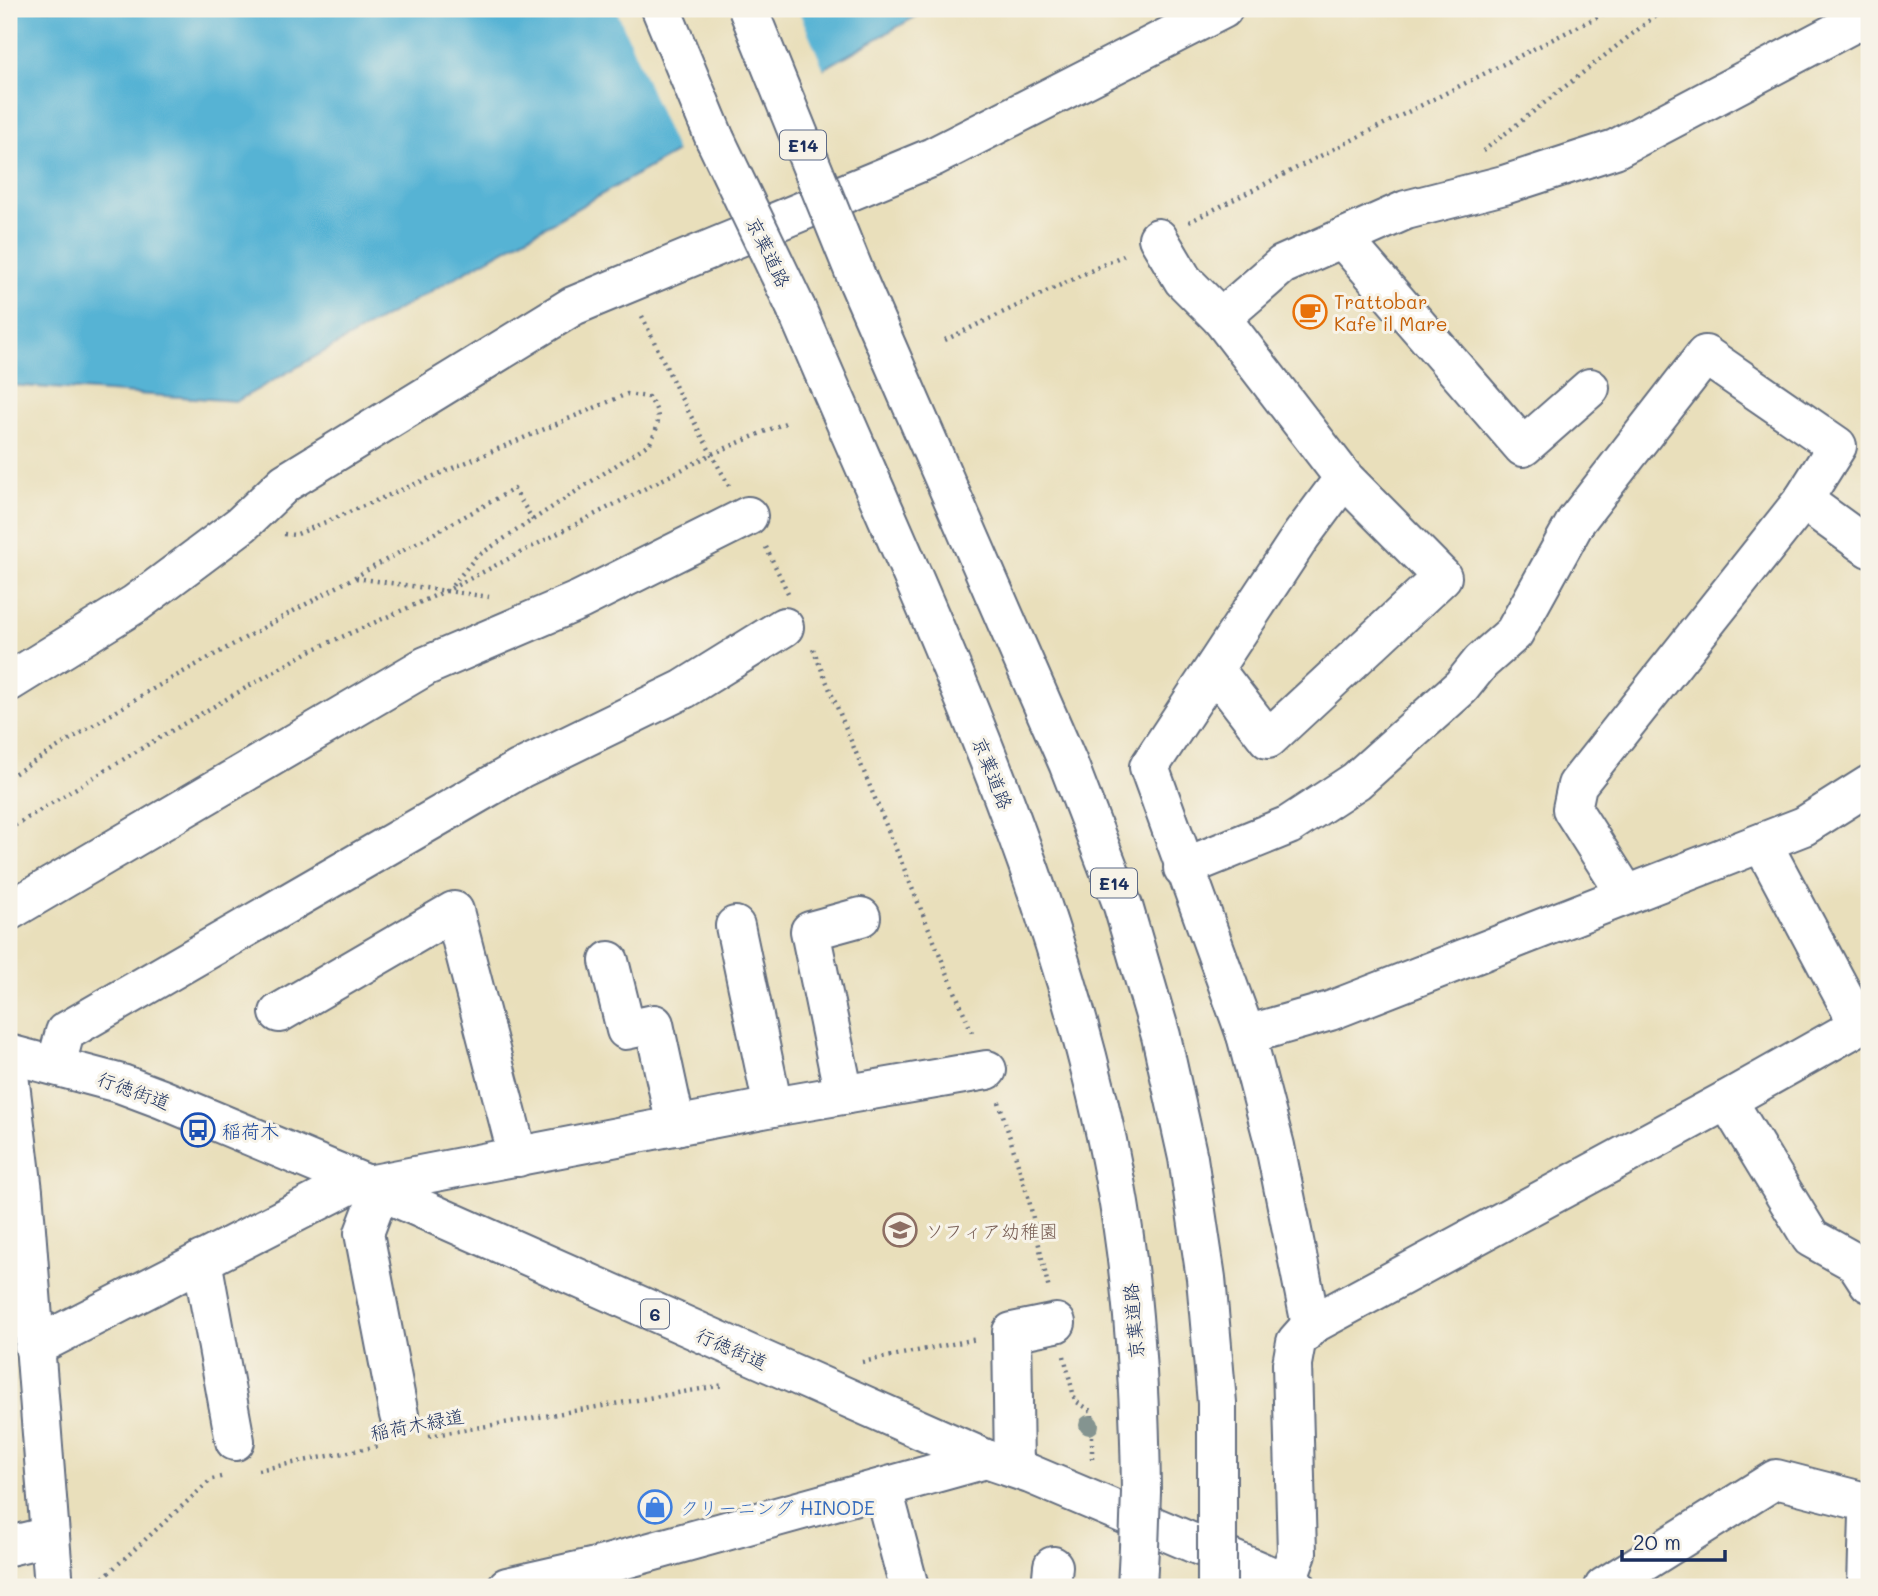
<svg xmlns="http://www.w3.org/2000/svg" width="1878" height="1596" font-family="Mali,'Klee One',sans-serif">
  <rect width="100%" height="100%" fill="#f7f3e8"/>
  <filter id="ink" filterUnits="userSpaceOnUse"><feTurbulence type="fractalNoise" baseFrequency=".0143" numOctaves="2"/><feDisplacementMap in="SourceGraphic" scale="14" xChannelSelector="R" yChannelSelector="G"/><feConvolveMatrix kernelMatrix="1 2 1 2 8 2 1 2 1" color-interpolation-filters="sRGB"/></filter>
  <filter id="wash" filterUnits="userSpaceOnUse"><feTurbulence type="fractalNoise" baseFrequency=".00686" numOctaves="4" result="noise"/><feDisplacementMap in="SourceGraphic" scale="28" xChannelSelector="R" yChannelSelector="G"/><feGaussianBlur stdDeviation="1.57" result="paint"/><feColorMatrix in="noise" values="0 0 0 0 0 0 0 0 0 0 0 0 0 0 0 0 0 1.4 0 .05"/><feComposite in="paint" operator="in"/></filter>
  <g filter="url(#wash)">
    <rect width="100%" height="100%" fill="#e9dfbb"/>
    <path fill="#56b3d4" stroke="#387199" stroke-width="2" d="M9 9H929L237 401 9 385Z"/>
    <path fill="#e9dfbb" d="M616 9H798L825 72 678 155Z"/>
  </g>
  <g filter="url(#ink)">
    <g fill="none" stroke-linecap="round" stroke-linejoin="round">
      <defs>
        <g id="minor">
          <path d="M1158 238 1183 280 1221 318"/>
          <path d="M1342 238 1523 447 1590 388"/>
          <path d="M1215 670 1268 739 1442 577 1344 478"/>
          <path d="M9 682 135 604 242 524 285 483 573 306 933 157 1223 9"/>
          <path d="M1762 843 1859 1025"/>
          <path d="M1183 868 1289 825 1356 781 1461 687 1481 662 1514 633 1576 521 1705 355 1837 446 1803 500"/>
          <path d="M1626 894 1572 809 1577 785 1803 500 1869 548"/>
          <path d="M9 911 426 666 580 600 748 516"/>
          <path d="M735 926 773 1107"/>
          <path d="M609 961 626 1030 654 1024 676 1126"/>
          <path d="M279 1013 454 911 518 1157"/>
          <path d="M1246 1035 1330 1011 1804 826 1869 785"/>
          <path d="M56 1065 65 1032 520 769 684 689 784 627"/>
          <path d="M9 1075 23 1191 54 1587"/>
          <path d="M844 1095 810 931 861 917"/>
          <path d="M1727 1100 1811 1238 1856 1263 1869 1283"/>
          <path d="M368 1185 773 1107 987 1070"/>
          <path d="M380 1191 364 1233 399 1415"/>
          <path d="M202 1260 235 1441"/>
          <path d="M1311 1325 1275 1146 1246 1035 1149 767 1301 536 1344 478 1221 318 1282 265 1406 210 1504 185 1615 149 1869 15"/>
          <path d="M34 1347 357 1181"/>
          <path d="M1014 1468 1012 1332 1056 1323"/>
          <path d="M883 1489 909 1587"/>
          <path d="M9 1546 50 1536"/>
          <path d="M1286 1583 1297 1553 1292 1364 1296 1342 1311 1325 1727 1100 1869 1020"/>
          <path d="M507 1587 600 1566 986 1459"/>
          <path d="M1051 1587 1053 1566"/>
          <path d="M1604 1587 1776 1479 1869 1503"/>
          <path d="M1867 1587 1869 1515"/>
        </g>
        <path id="major" d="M9 1054 122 1084 162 1099 368 1185 986 1459 1030 1474 1297 1587"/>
        <g id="highway">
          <path d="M661 9 715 139"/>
          <path d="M858 281 1068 763 1123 906 1161 1036 1188 1158 1206 1278 1217 1403V1526"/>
          <path d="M796 308C916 590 1059 877 1115 1181 1134 1283 1140 1388 1141 1492"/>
          <path d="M1137 1587 1139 1548"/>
        </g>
      </defs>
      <use href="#minor" stroke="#636d7f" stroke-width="42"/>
      <use href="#major" stroke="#636d7f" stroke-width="42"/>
      <use href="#highway" stroke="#636d7f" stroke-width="42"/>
      <g stroke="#636d7f" stroke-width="4.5" stroke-dasharray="2 5" stroke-linecap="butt">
        <path d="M1483 151 1664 9"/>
        <path d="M1189 222 1613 9"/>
        <path d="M642 316 680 396 729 486"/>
        <path d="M945 340 1128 253"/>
        <path d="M284 534 295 535 627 394 648 397C662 414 660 424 650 443L476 557 451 587"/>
        <path d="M766 547 788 593"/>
        <path d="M356 578 489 597"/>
        <path d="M813 649 973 1035"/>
        <path d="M9 777 149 691 514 489 533 520"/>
        <path d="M9 829 152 742 310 651 448 590 712 454 785 423"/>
        <path d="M999 1102 1029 1200 1049 1290"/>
        <path d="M1064 1356 1075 1401 1092 1411V1462"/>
        <path d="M862 1362 977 1339"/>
        <path d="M429 1436 724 1385"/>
        <path d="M258 1470 379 1446"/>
        <path d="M93 1587 212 1479 225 1476"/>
      </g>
      <use href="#minor" stroke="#fff" stroke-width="38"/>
      <use href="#major" stroke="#fff" stroke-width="38"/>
      <use href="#highway" stroke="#fff" stroke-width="38"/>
      <defs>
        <g id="highway-bridge">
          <path d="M748 9 858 281"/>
          <path d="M715 139 796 308"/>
          <path d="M1139 1548 1141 1492"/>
          <path d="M1217 1582V1526"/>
        </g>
      </defs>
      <use href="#highway-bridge" stroke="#636d7f" stroke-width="42" stroke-linecap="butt"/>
      <use href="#highway-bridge" stroke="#fff" stroke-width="38"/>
    </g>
    <circle fill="#849490" cx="1089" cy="1425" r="10"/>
  </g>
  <defs>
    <symbol id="cafe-ring" viewBox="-11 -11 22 22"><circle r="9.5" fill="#f7f3e8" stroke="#e8710a" stroke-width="1.5"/><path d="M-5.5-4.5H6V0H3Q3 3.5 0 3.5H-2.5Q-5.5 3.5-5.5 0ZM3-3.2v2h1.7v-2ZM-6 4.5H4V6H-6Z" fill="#e8710a"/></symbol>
    <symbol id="bus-ring" viewBox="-11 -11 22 22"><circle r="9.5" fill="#f7f3e8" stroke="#1a4fb4" stroke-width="1.5"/><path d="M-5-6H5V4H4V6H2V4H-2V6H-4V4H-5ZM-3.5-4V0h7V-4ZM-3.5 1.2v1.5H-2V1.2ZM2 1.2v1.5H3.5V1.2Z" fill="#1a4fb4"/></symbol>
    <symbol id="school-ring" viewBox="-11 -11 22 22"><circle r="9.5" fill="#f7f3e8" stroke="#8d6e63" stroke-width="1.5"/><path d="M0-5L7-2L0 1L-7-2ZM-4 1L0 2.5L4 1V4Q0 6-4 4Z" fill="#8d6e63"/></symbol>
    <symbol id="shop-ring" viewBox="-11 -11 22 22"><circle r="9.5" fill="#f7f3e8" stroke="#3f7fe0" stroke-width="1.5"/><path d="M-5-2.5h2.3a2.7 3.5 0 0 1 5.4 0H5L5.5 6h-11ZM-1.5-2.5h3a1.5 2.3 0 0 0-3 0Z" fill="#3f7fe0"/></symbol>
  </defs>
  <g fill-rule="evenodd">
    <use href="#cafe-ring" x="1291" y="293" width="38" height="38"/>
    <use href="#bus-ring" x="179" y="1111" width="38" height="38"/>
    <use href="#school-ring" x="881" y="1211" width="38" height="38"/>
    <use href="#shop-ring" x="636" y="1488" width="38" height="38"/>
  </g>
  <g text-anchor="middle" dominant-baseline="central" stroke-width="6" stroke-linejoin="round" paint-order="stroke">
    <g fill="#f7f3e8" stroke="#5d6a87" stroke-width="2">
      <rect x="780" y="130.5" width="46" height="29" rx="5"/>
      <rect x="1091" y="868.5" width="46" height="29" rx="5"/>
      <rect x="641" y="1299.5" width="28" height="29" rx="5"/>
    </g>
    <g font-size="18" font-weight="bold" fill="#1b2f5e">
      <text x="803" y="145">E14</text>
      <text x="1114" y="883">E14</text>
      <text x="655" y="1314">6</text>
    </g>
    <g font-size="19" fill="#1b2f5e" stroke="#f7f3e8">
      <text transform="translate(769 252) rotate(64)">京葉道路</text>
      <text transform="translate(993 773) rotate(68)">京葉道路</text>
      <text transform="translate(134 1090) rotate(20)">行徳街道</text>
      <text transform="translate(1133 1321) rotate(-95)">京葉道路</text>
      <text transform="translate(732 1348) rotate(24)">行徳街道</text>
      <text transform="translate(417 1424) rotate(-11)">稲荷木緑道</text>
    </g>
    <g font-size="19" fill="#c56008" stroke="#f7f3e8" text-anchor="start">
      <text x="1334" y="301">Trattobar<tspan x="1334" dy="22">Kafe il Mare</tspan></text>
    </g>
    <g font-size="19" fill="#164399" stroke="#f7f3e8" text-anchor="start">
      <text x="222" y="1130">稲荷木</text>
    </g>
    <g font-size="19" fill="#785e54" stroke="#f7f3e8" text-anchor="start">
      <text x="925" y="1230">ソフィア幼稚園</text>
    </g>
    <g font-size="19" fill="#366cbe" stroke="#f7f3e8" text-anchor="start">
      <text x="680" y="1507">クリーニング HINODE</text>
    </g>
  </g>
  <rect width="1878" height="1596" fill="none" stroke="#f7f3e8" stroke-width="35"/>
  <path d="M1622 1550v10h103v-10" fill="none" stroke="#1b2f5e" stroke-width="3.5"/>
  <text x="1633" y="1550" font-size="21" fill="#1b2f5e" stroke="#f7f3e8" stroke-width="5" paint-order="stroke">20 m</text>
</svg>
